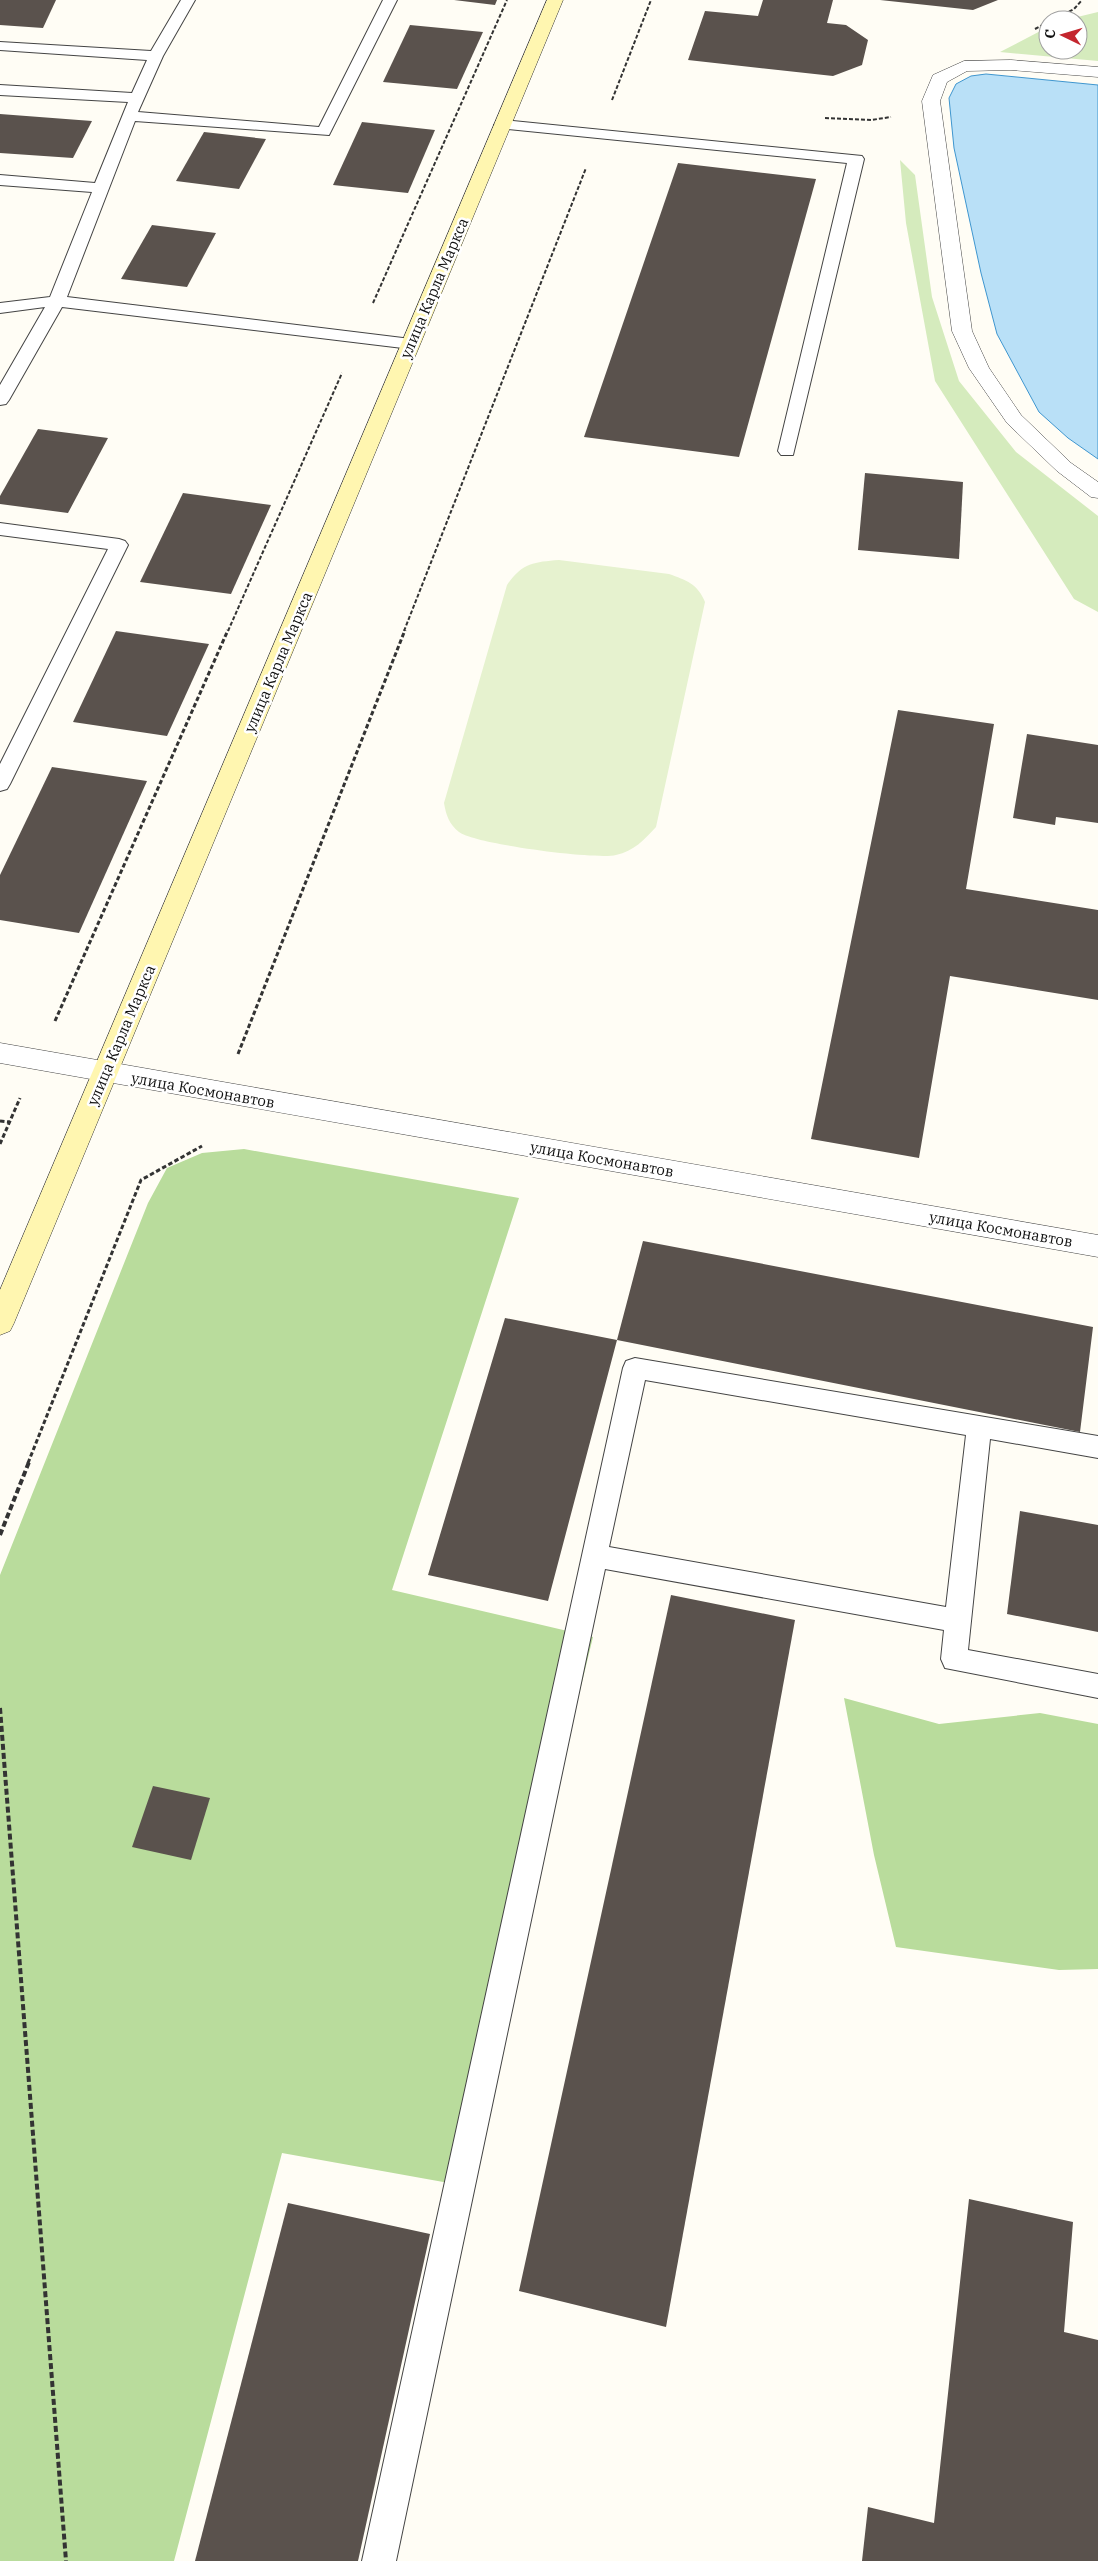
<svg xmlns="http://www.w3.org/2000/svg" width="1098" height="2561" font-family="'IBM Plex Serif',serif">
  <rect width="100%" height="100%" fill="#fffdf5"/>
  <g fill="#d5ebbd">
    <path d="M1098 12V61L1000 52 1048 27V50H1078V20H1065Z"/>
    <path d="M900 160 915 175 932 297 959 381 1016 452 1098 516V612L1074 599 935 381 906 223Z"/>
  </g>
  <g fill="#b9dc9c">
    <path d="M244 1149 519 1198 392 1590 593 1637 460 2185 282 2153 174 2561H0V1575L148 1203 167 1168 202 1153Z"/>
    <path d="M844 1698 939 1724 1040 1713 1098 1724V1969L1059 1970 896 1947 874 1855Z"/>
  </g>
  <path fill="#e6f2cf" d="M559 560 669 574C686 580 698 584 705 602L656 827C644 840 634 851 616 855 596 860 474 844 459 832 449 824 446 815 444 803L507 585C522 563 534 562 559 560Z"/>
  <path fill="#b9e0f7" stroke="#3f96cf" d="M986 74 1098 85V459L1068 438 1039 412 997 334 981 273 954 148 949 98 956 84 971 76Z"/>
  <g fill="#5a524d">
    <path d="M0 0H56L43 28 0 25Z"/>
    <path d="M454 0H497L495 5Z"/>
    <path d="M763 0H833L827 23 846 25 868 40 862 65 833 76 688 60 705 11 758 16Z"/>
    <path d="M880 0H998L973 10Z"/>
    <path d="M410 25 483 32 457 89 383 82Z"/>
    <path d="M0 114 92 121 73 158 0 153Z"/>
    <path d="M362 122 435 130 408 193 333 185Z"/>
    <path d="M204 132 266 139 239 189 176 181Z"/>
    <path d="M678 163 816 179 739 457 584 437Z"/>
    <path d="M152 225 216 233 187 287 121 279Z"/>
    <path d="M38 429 108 438 68 513 0 504V496Z"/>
    <path d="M865 473 963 482 959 559 858 550Z"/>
    <path d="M183 493 271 505 231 594 140 582Z"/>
    <path d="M116 631 209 644 167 736 73 722Z"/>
    <path d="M898 710 994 724 966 889 1098 910V1000L950 976 919 1158 811 1139Z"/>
    <path d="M1027 734 1098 745V823L1056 817 1055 825 1013 818Z"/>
    <path d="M52 767 147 781 79 933 0 920V875Z"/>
    <path d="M643 1241 1093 1327 1080 1432 617 1340 548 1601 428 1575 505 1318 617 1340Z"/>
    <path d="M1020 1511 1098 1525V1632L1007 1614Z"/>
    <path d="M671 1595 795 1620 666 2327 519 2291Z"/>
    <path d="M153 1786 210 1798 191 1860 132 1847Z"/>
    <path d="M969 2199 1073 2222 1064 2332 1098 2340V2561H862L868 2507 934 2523Z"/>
    <path d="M288 2203 430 2234 358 2561H195Z"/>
  </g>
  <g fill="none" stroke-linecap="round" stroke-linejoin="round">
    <defs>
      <g id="lane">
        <path d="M181 0H195L163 56 138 112 319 127 383 0H397L329 135 135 121 67 297 411 339 417 340 419 344 417 348 411 349 62 307 9 400 6 404 0 405V385L45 307 0 313V303L50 297 92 192 0 185V175L95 183 128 102 0 95V85L132 93 147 60 0 50V42L151 51Z"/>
        <path d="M502 120 862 156 864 159 793 455H781L778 451 847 163 497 128 494 125Z"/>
        <path d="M0 523 119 539 125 541 128 545 10 784 7 789 0 791V764L108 549 0 535Z"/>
        <path d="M635 1358 1098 1436V1458L990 1439 968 1650 1098 1674V1698L945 1668 941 1659 944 1630 605 1569 396 2561H362L623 1368 626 1361ZM645 1380 966 1435 946 1607 609 1547Z"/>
      </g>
      <g id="street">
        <path d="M1011 60 1098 67V77L1011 70 967 71 947 82 940 101 972 331 989 368 1021 415 1071 463 1098 482V498L1091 497 1057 471 1007 423 969 368 952 331 922 101 933 75 964 61Z"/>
        <path d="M0 1043 1098 1235V1257L0 1063Z"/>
      </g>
      <path id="secondary" d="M547 0H563L14 1323 10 1331 0 1335V1290Z"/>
    </defs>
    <use href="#lane" stroke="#444" stroke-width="2"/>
    <use href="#street" stroke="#444" stroke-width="1"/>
    <use href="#secondary" stroke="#333" stroke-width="1"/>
    <g stroke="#333" stroke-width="2" stroke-dasharray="4 2" stroke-linecap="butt">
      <path d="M1053 20 1074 9 1082 0"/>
      <path d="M1035 29 1048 22"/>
      <path d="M612 100 651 0"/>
      <path d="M825 118 871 120 891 117"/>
      <path d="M373 303 507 0"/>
      <path d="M228 631 342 373"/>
      <path d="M404 631 586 168"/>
    </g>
    <g stroke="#333" stroke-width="3" stroke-dasharray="4.5 2.5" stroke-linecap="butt">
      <path d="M55 1021 228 630"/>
      <path d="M238 1054 405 630"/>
      <path d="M0 1121 9 1122"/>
      <path d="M0 1144 20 1098"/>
      <path d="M28 1463 141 1180 202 1146"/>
    </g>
    <g stroke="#333" stroke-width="4" stroke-dasharray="6 3" stroke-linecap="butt">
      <path d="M0 1535 29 1462"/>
      <path d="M0 1708 66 2561"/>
    </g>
    <use href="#lane" fill="#fff" fill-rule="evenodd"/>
    <use href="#street" fill="#fff" fill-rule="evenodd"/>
    <use href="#secondary" fill="#fff6b0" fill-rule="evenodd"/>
  </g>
  <g text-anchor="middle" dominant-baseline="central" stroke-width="5" stroke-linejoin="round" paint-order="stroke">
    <g font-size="15" fill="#111" stroke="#fff">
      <text transform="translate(434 288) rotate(-67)">улица Карла Маркса</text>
      <text transform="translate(278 662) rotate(-67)">улица Карла Маркса</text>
      <text transform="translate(121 1035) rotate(-67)">улица Карла Маркса</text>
      <text transform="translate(203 1090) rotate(10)">улица Космонавтов</text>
      <text transform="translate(602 1159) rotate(10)">улица Космонавтов</text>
      <text transform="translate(1001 1229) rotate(10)">улица Космонавтов</text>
    </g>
  </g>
  <g transform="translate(1063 35) rotate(275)"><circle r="24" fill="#ffffff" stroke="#a0a0a0"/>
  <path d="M0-4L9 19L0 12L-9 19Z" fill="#c4262e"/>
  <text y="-8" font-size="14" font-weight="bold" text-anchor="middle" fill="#111111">С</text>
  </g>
</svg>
